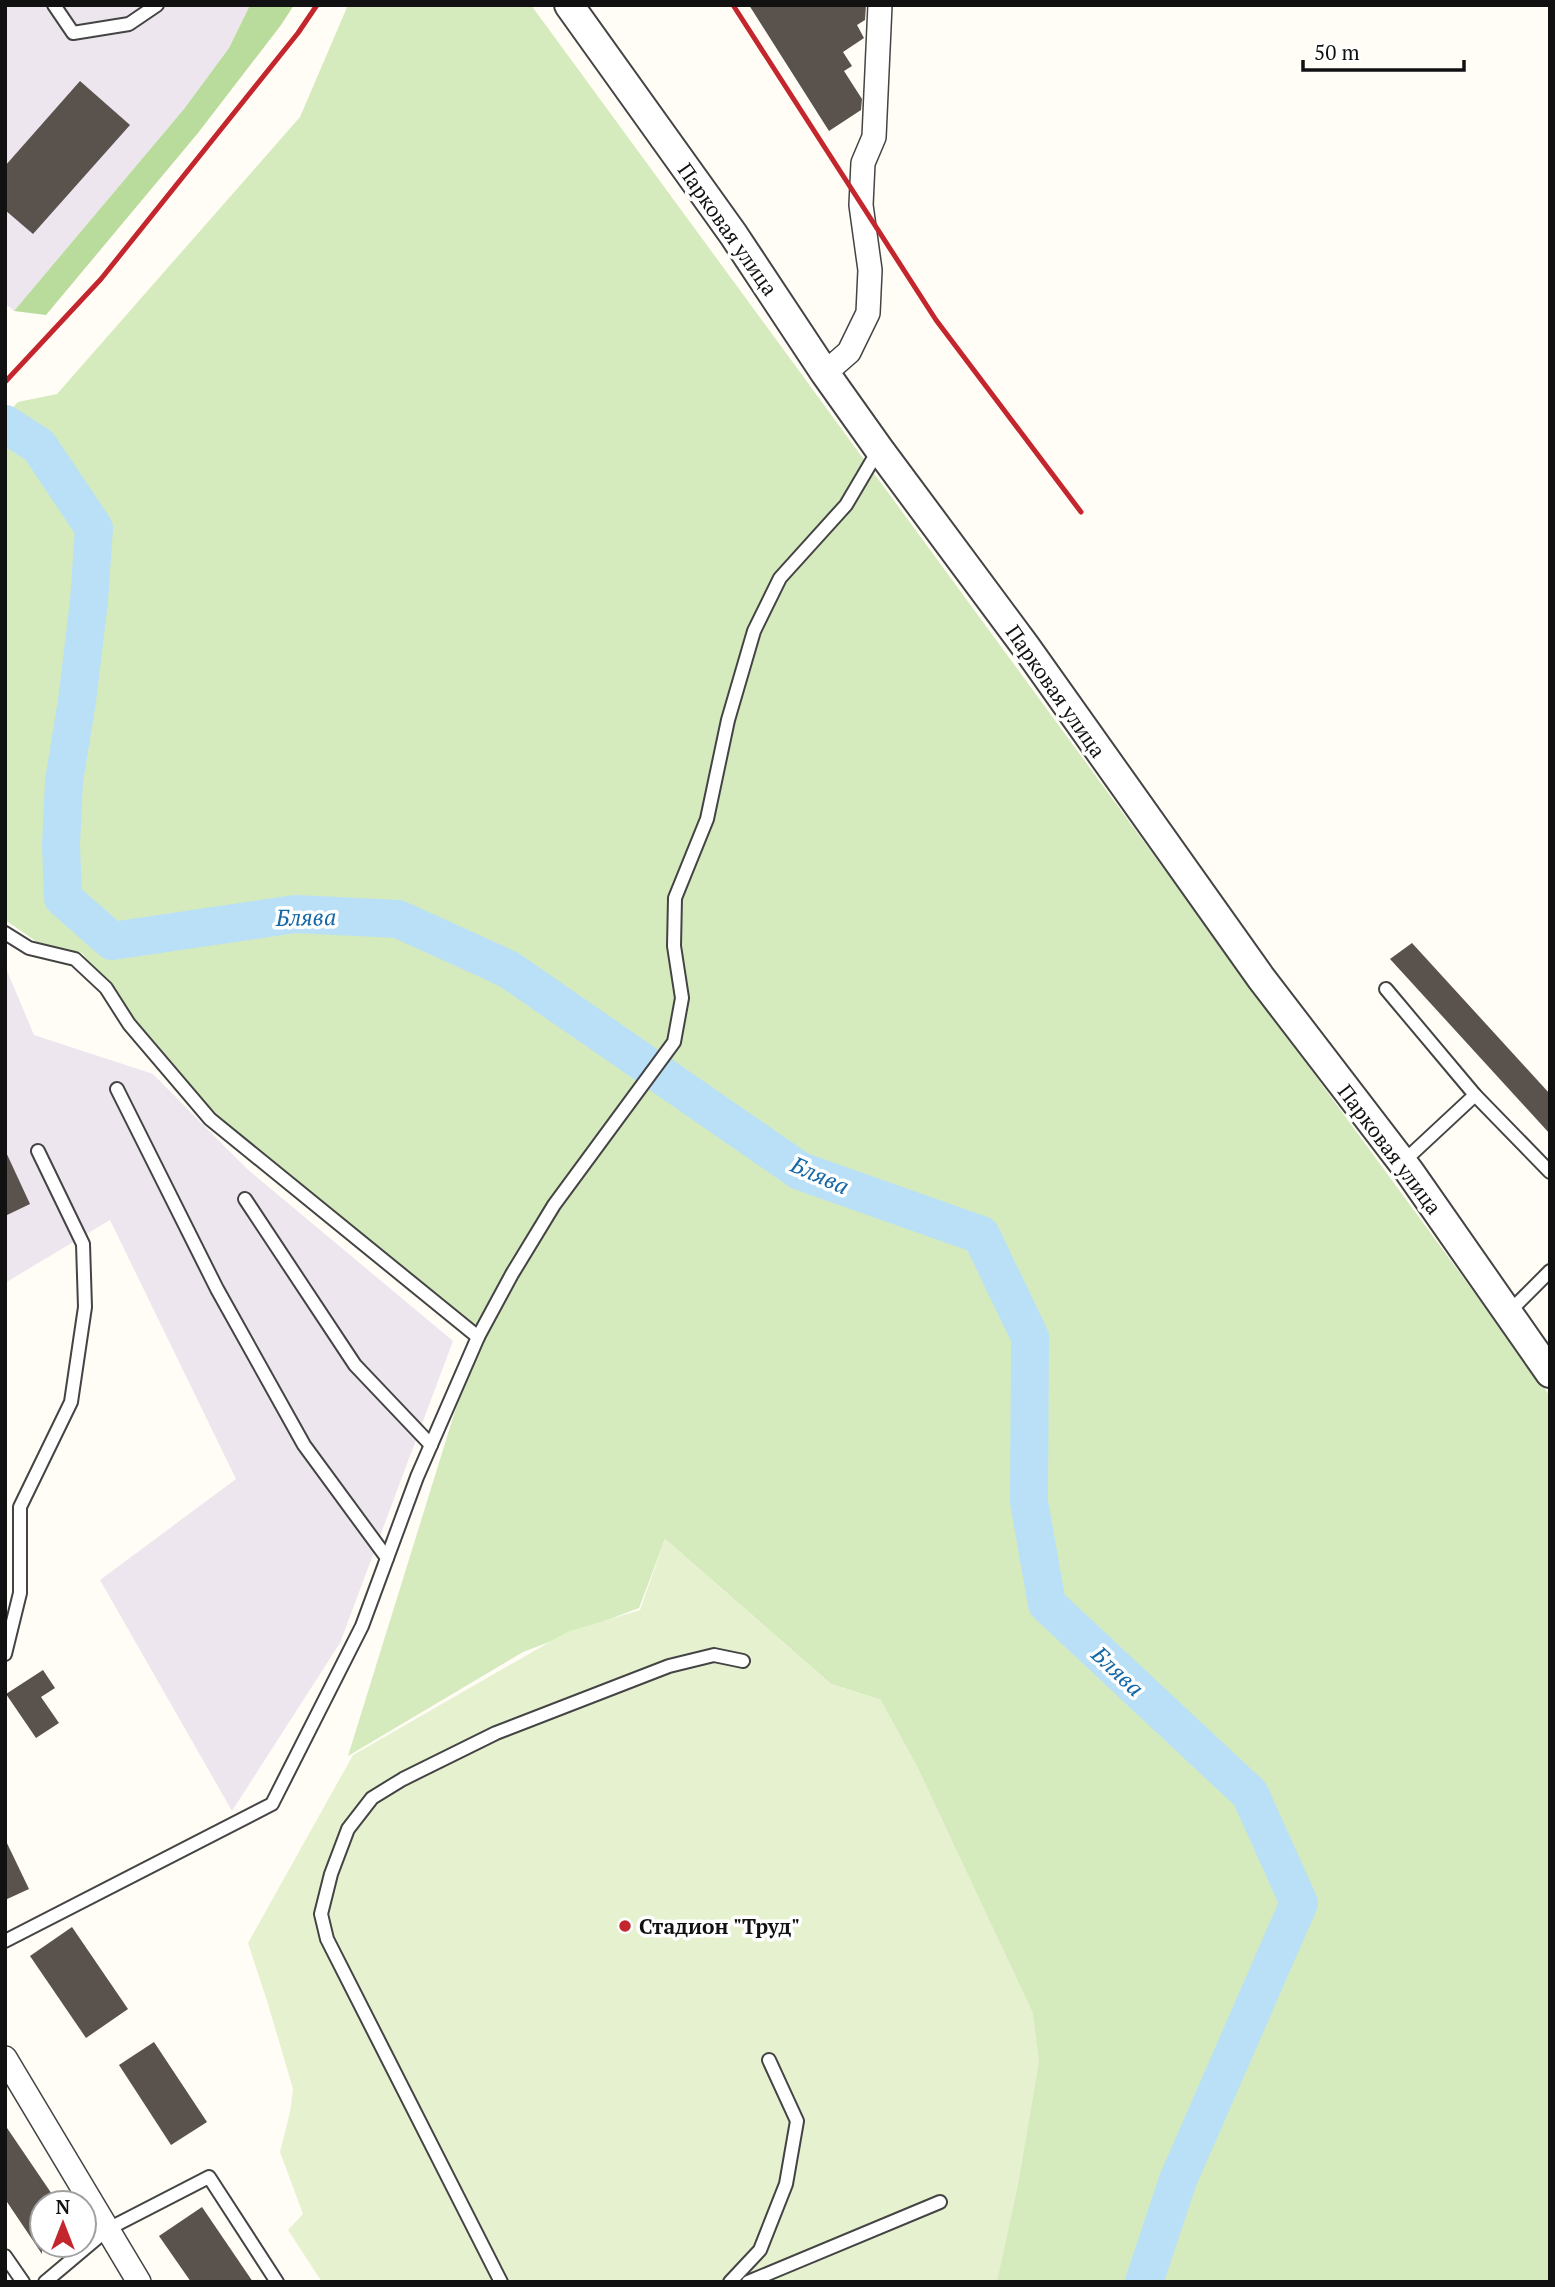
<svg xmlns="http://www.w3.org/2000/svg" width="1555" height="2287" font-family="'PT Serif',serif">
  <rect width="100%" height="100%" fill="#fffdf5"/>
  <g fill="#eee6ef">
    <path d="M5 5H250L229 48 184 109 14 311 5 303Z"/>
    <path d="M5 966 34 1035 153 1074 246 1168 453 1341 340 1643 232 1811 100 1580 236 1479 110 1220 5 1283Z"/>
  </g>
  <path fill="#d5ebbd" d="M348 5H531L1550 1396V2282H993L881 1700 831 1684 665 1539 639 1608 523 1652 348 1756 478 1337 210 1119 82 953 37 942 5 920V416L18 402 57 394 300 117Z"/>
  <path fill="#b9dc9c" d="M250 5H294L281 25 198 133 46 315 14 311 184 109 229 48Z"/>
  <path fill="#e6f2cf" d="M665 1539 831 1684 881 1700 918 1768 1033 2013 1039 2062 1018 2185 997 2282H322L288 2230 303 2214 280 2152 290 2112 293 2089 268 2004 248 1943 353 1755 567 1632 640 1610Z"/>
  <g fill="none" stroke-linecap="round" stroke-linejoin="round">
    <path stroke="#b9e0f7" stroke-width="38" d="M5 424 39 446 94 528 89 601 77 701 64 781 61 845 63 898 112 941 295 914 398 919 508 969 800 1171 981 1235 1030 1337 1029 1502 1047 1604 1250 1794 1299 1903 1178 2180 1144 2282"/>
  </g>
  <g fill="#5a524d">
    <path d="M749 5H866L865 20 857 25 864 38 843 52 852 66 844 71 862 99 861 110 829 131Z"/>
    <path d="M80 81 130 125 33 234 5 210V166Z"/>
    <path d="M1412 943 1550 1094V1134L1390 959Z"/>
    <path d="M5 1150 30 1204 5 1216Z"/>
    <path d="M43 1670 55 1688 41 1697 59 1723 36 1738 6 1694Z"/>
    <path d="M5 1839 29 1889 5 1900Z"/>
    <path d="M72 1927 128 2009 86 2038 30 1956Z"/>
    <path d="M154 2042 207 2122 171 2145 119 2065Z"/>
    <path d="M5 2125 58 2203H42V2254L5 2199Z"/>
    <path d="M202 2207 253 2282H191L159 2236Z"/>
  </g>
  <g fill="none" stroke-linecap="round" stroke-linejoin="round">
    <defs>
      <g id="service">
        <path d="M54 5 73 33 129 24 157 5"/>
        <path d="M5 933 29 948 75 959 106 988 129 1024 210 1119 478 1337"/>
        <path d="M1386 989 1475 1095 1550 1172"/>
        <path d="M117 1089 217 1289 304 1445 387 1558"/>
        <path d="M1403 1162 1475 1095"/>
        <path d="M245 1199 355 1365 431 1445"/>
        <path d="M1508 1313 1550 1271"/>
        <path d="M5 1654 20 1593V1507L71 1402 85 1307 83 1244 38 1151"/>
        <path d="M5 1941 272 1804 362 1626 417 1477 478 1337 512 1274 554 1205 674 1042 682 998 674 946 675 898 707 819 728 720 754 631 780 578 846 505 879 449"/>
        <path d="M5 2256 23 2282"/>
        <path d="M45 2282 108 2229 209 2177 277 2282"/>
        <path d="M501 2282 327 1939 321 1914 331 1874 348 1829 372 1798 403 1779 496 1733 669 1666 714 1655 743 1661"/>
        <path d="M730 2282 760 2250 786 2184 797 2121 769 2060"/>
        <path d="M748 2282 940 2202"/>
      </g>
      <g id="minor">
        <path d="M825 373 849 352 868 313 870 270 861 205 863 163 874 137 880 5"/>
        <path d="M5 2058 139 2282"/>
      </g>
      <path id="tertiary" d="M569 5 733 234 825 373 879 449 1026 647 1261 978 1409 1171 1550 1373"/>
    </defs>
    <use href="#service" stroke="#444" stroke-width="16"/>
    <use href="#minor" stroke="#444" stroke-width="26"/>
    <use href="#tertiary" stroke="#444" stroke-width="32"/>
    <use href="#service" stroke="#fff" stroke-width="12"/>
    <use href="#minor" stroke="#fff" stroke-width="23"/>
    <use href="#tertiary" stroke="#fff" stroke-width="28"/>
    <g stroke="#c4262e" stroke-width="5">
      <path d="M733 5 936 320 1081 512"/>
      <path d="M5 382 101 279 298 33 317 5"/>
    </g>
  </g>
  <circle fill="#c4262e" stroke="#fff" stroke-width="2.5" cx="625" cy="1926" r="7"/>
  <g text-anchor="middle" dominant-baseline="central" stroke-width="7" stroke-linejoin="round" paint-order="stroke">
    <g font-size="21" fill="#111" stroke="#fff">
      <text transform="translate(728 229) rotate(55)">Парковая улица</text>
      <text transform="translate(1056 691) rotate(55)">Парковая улица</text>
      <text transform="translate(1390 1149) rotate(53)">Парковая улица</text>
    </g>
    <g font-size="21" font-weight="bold" fill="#111" stroke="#fff" text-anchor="start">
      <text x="639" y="1926">Стадион "Труд"</text>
    </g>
    <g font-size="23" font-style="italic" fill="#1768a6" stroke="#fff">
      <text transform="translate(306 917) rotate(-1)">Блява</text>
      <text transform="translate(820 1175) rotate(24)">Блява</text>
      <text transform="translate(1118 1671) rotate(43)">Блява</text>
    </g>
  </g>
  <rect width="1555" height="2287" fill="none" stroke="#111111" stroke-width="14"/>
  <g transform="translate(63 2224)"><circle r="33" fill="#ffffff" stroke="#a0a0a0" stroke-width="2"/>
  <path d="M0-5L12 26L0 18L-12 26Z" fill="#c4262e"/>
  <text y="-10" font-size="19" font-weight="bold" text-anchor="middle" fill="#111111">N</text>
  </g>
  <path d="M1303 60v10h161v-10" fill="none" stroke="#111111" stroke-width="3.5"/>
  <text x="1314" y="60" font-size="21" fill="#111111" stroke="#ffffff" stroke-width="5" paint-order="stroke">50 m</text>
</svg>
